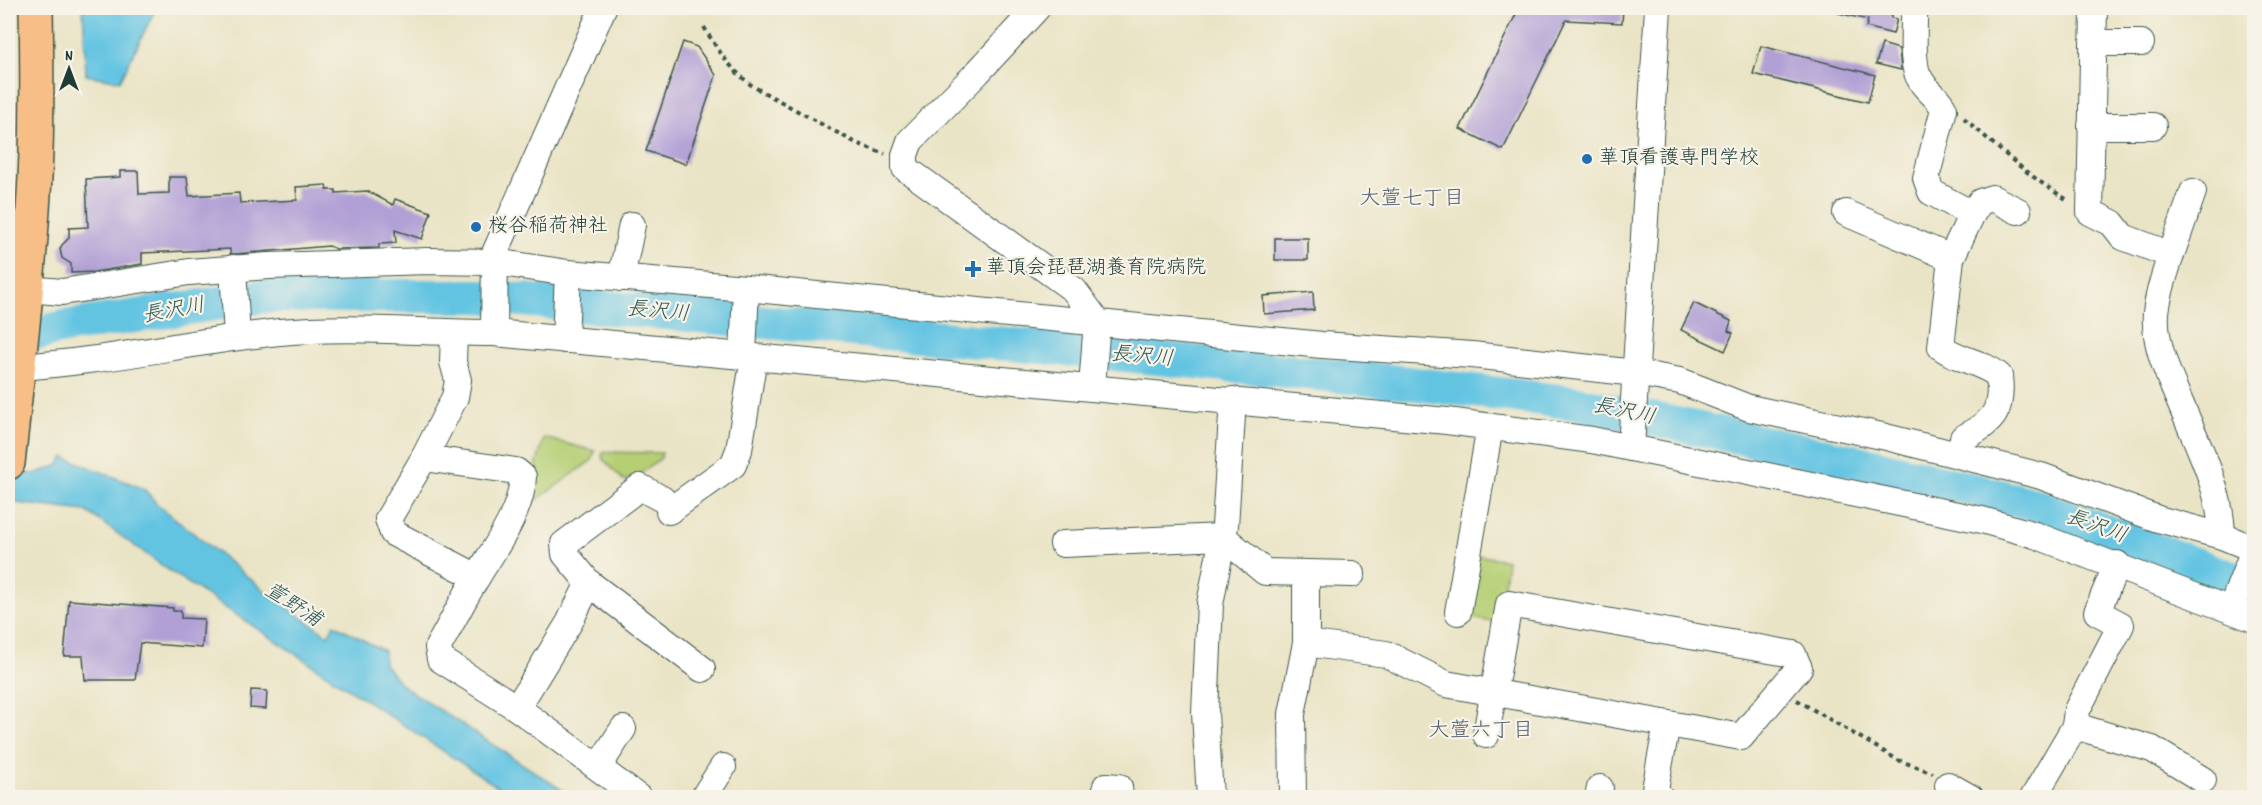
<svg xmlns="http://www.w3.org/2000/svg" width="2262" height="805" font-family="Dekko,'Klee One',sans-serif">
  <rect width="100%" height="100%" fill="#f7f3e8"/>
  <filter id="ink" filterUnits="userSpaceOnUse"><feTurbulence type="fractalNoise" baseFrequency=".0167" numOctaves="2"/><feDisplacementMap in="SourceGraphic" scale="12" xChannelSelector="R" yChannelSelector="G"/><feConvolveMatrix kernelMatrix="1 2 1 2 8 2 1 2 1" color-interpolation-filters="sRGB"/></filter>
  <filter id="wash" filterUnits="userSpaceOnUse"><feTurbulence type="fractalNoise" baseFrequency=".008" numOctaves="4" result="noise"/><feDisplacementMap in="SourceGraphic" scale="24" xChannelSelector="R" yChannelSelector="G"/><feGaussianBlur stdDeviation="1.35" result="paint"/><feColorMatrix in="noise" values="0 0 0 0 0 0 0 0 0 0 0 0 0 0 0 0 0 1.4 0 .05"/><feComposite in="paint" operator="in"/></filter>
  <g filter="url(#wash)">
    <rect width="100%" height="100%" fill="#eae4c6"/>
    <g fill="#b6cf74" stroke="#6a8654" stroke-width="1.5">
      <path d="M544 438 595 451 592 460 523 510 520 509 535 470Z"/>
      <path d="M603 452 662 453 661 458 632 480H623L602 458Z"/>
      <path d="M1475 555 1507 560 1499 623 1466 617Z"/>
    </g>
    <g fill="#64c4e2" stroke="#42808b" stroke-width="1.5">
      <path d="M83 8H156L120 81 86 75Z"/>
      <path d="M64 457 144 489 157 504 274 598 328 635 334 624 384 651V664L403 686 573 797H513L171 572 86 511 8 502V470L34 474 59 465Z"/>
    </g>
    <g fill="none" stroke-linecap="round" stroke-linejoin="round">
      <path stroke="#64c4e2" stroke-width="34" d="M8 340 64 327 266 296H478L1084 351 1399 382 1576 403 1881 467 2035 505 2254 586"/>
    </g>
    <g id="blocks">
      <g fill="#b1a0d5">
        <path d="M1519 8H1623L1622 23 1566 20 1503 150 1460 129Z"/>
        <path d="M1839 8H1894L1891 18 1897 19 1893 34 1866 27 1868 20 1838 13Z"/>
        <path d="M683 42 697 47 716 75 686 164 646 151Z"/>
        <path d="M1882 44 1899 49 1901 70 1876 64Z"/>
        <path d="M1761 46 1875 75 1868 102 1753 74Z"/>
        <path d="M120 171H138L139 194 169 193V177H187L189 196 239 193 240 203 297 200 296 187 326 185 327 190H336V193L367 191 393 205 395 199 431 212 422 239 395 230 396 243 379 244V248L336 249 329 246 235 254H230V249L142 253V264L94 272 71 273V264L62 258 60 249 62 245 69 238V228L88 227 86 179 120 177Z"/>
        <rect x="1275" y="238" width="33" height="22"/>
        <path d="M1313 292 1314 310 1264 314 1263 296Z"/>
        <path d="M1694 303 1731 321 1728 331 1733 333 1725 351 1681 330Z"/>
        <path d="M69 600 173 608V611H181V618L204 619 202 648 140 643 135 680H85L83 656H64Z"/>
        <path d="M251 690 267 691 266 709 250 708Z"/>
      </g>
    </g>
  </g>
  <g filter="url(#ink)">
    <use href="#blocks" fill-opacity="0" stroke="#3d564a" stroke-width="1.5"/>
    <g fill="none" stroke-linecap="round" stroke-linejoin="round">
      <defs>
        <g id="minor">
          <path d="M1037 8 978 72 910 141 905 155V168L1074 290 1097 321 1092 387"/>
          <path d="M1914 8C1915 26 1910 65 1920 79 1926 91 1939 97 1944 109L1926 178 1931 192 1972 214 1951 258 1941 347C1958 360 1983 362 1999 376 2003 412 1994 421 1963 438L1960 455"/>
          <path d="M2094 8 2090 212 2112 223 2123 237 2171 255C2165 273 2158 293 2156 313 2154 338 2164 365 2174 388 2193 436 2221 484 2222 536"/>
          <path d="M2093 43H2141"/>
          <path d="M2091 126H2153"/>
          <path d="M1846 213 1951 258"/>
          <path d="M1972 214 1980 202 1992 198 2018 211"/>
          <path d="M2171 255 2193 192"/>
          <path d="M233 268 237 337"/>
          <path d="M621 278 632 225"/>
          <path d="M27 289 62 292 189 272 269 266 428 261 495 262 568 273 746 288 1322 345 1472 355 1636 373 1680 381 1749 408 1882 436 2041 476 2158 519 2222 536 2254 549"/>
          <path d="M454 333 453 362 458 380 455 397 424 458 388 519 393 533 477 577"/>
          <path d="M494 333 495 253 603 8"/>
          <path d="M565 340 568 273"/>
          <path d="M743 356 746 288"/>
          <path d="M18 367C106 362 192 341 280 332 351 325 422 333 494 333L1447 421 1592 440 1982 520 2035 535 2254 619"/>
          <path d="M1631 448 1658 8"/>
          <path d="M424 458 516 471 523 477C521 514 495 547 477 577 463 600 451 624 438 647L440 659 517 708 639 798"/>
          <path d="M662 499 640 487 564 544 565 554 589 583 702 669"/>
          <path d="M669 511 733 465 739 450 754 357"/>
          <path d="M1063 544 1223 537 1265 572 1352 574"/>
          <path d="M2231 609 2254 550"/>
          <path d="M1458 612 1490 427"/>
          <path d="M1306 643 1386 654 1446 684 1741 737 1799 668 1793 654 1509 604 1486 735"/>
          <path d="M517 708 569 623 589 583"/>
          <path d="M2075 726 2152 749 2203 780"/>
          <path d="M599 766 623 729"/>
          <path d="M1948 785 1971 798"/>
          <path d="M1106 786 1119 787 1120 798"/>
          <path d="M703 798 723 767"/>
          <path d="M1210 798 1205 713 1210 604 1225 526 1233 400"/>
          <path d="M1293 798 1292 714 1306 643V573"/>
          <path d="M1598 798 1600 788"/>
          <path d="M1661 798 1655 789 1667 724"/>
          <path d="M2033 798 2075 726 2077 710 2121 625 2097 612 2117 564"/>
        </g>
        <path id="major" d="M8 463C18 368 30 273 35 177 38 120 37 64 36 8"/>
      </defs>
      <use href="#minor" stroke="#3d564a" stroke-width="28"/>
      <use href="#major" stroke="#3d564a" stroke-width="36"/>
      <g stroke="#3d564a" stroke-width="4" stroke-dasharray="4.5 4.5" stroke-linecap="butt">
        <path d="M704 27C718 51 732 71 754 87L856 143 885 154"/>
        <path d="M1964 118C1997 147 2030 178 2068 200"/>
        <path d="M1797 700 1898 760 1933 773"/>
      </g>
      <use href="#minor" stroke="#fff" stroke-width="26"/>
      <use href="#major" stroke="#f7be87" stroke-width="33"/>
    </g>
  </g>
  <g fill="#1f6fb2" stroke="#f7f3e8" stroke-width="2">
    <circle cx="1587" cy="159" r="6"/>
    <circle cx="476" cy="227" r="6"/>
    <path d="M970 260h6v6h6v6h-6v6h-6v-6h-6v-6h6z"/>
  </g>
  <g text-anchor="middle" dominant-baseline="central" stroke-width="4.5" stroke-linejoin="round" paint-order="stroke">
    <g font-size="20" fill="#1f3d34" stroke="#f7f3e8" text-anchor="start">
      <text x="1599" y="159">華頂看護専門学校</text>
      <text x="488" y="227">桜谷稲荷神社</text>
      <text x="986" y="269">華頂会琵琶湖養育院病院</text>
    </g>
    <g font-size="21" fill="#52606c" stroke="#f7f3e8">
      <text x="1412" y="200">大萱七丁目</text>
      <text x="1481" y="732">大萱六丁目</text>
    </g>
    <g font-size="21" font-style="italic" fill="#2d5857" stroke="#f7f3e8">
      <text transform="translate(174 312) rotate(-10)">長沢川</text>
      <text transform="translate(658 313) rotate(5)">長沢川</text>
      <text transform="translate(1142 358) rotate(5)">長沢川</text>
      <text transform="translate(1624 413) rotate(12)">長沢川</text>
      <text transform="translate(2096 528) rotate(20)">長沢川</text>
      <text transform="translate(292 606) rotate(33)">萱野浦</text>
    </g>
  </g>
  <rect width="2262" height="805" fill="none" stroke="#f7f3e8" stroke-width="30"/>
  <g transform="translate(69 69)" stroke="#f7f3e8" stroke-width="4.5" paint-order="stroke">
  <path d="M0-4.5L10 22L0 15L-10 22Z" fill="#1f3d34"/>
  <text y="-9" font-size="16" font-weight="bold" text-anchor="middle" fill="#1f3d34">N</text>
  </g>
</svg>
